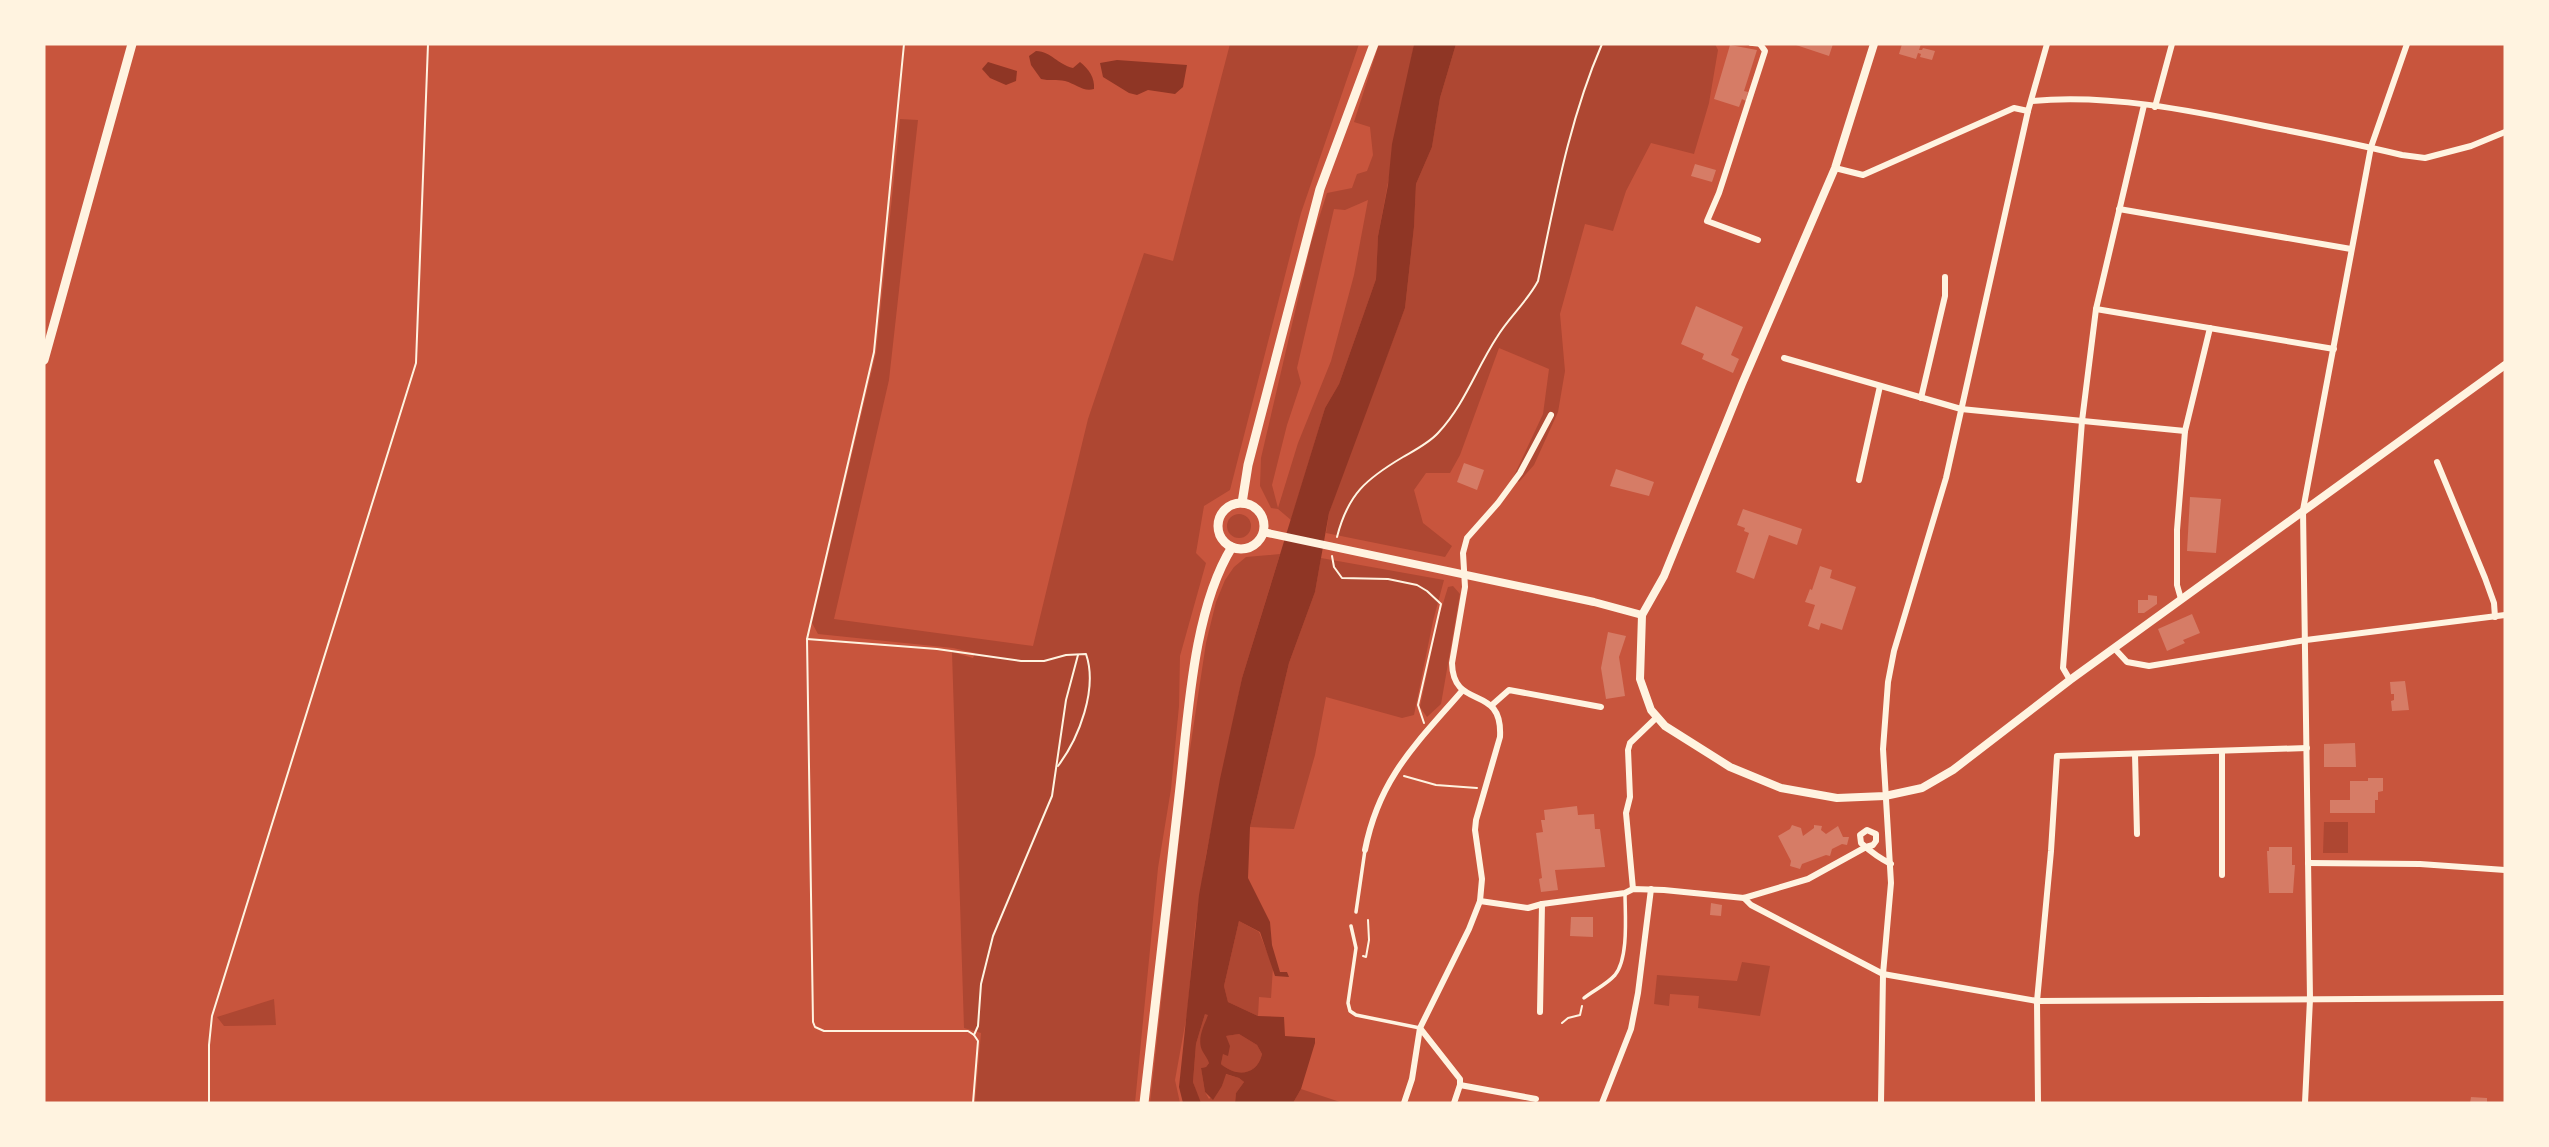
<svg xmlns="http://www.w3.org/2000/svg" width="2549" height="1147" font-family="Arial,sans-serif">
  <rect width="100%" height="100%" fill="#c8553d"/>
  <g fill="#ae4732" fill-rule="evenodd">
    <path d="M1230 44H1359L1301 213 1230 490 1204 506 1196 553 1206 563 1180 656 1179 706 1171 789 1158 868 1135 1103H975L981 1033 964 1028 952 652 973 658 975 653 953 648 818 634 812 623 876 353 900 119 918 120 889 380 834 619 1033 646 1088 419 1144 253 1173 261Z"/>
    <path d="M1379 44H1414L1378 236 1376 279 1339 384 1325 408 1291 520 1278 509 1271 508 1260 486 1261 458 1311 243 1327 193 1352 188 1357 174 1367 171 1373 155 1370 127 1354 122ZM1368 200 1354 275 1331 361 1298 443 1278 508 1272 485 1287 425 1301 383 1297 368 1334 209 1345 210Z"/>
    <path d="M1456 44H1715L1718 50 1709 103 1694 154 1651 143 1626 191 1613 231 1585 224 1560 314 1565 371 1558 412 1534 465 1519 482 1513 478 1543 414 1549 369 1499 348 1460 455 1450 473H1426L1414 490 1423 523 1452 546 1445 557 1326 533 1329 513 1342 474 1405 308 1414 227 1416 184 1432 147 1440 98Z"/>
    <circle cx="1239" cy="526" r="12"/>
    <path d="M1280 554 1242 678 1206 855 1195 927 1187 1014 1175 1080 1180 1103H1150L1186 776 1206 643 1216 602 1225 580 1234 567 1246 557Z"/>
    <path d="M1321 558 1444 580 1433 621 1414 715 1402 718 1326 697 1315 755 1294 829 1250 827 1289 663 1315 592Z"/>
    <path d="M1453 586 1460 594 1441 704 1427 717 1420 707 1438 620 1448 587Z"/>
    <path d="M2324 822H2348V853H2323Z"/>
    <path d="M1239 921 1259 932 1273 967 1271 998 1259 997 1258 1016 1228 1002 1224 986Z"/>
    <path d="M1742 962 1770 966 1760 1016 1698 1008 1699 996 1670 994 1669 1006 1654 1004 1657 975 1737 981Z"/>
    <path d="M274 999 276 1025 224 1026 217 1017Z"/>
    <path d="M1205 1014H1208L1209 1063 1206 1067 1201 1068 1205 1092 1209 1099 1222 1086 1225 1074 1239 1078 1244 1082 1236 1093 1235 1103H1200L1193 1082 1196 1044Z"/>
    <path d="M1239 1034 1257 1045 1262 1054C1257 1076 1236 1077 1221 1064L1226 1036Z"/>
    <path d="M1301 1089 1343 1103H1293Z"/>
  </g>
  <g fill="#8f3625" fill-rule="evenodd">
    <path d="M1414 44H1456L1440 98 1432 147 1416 184 1414 227 1405 308 1329 513 1315 592 1289 663 1250 827 1248 878 1270 922 1272 945 1280 972H1287L1289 977 1275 976 1260 932 1239 921 1224 986 1228 1002 1258 1016 1284 1017 1285 1036 1315 1038V1043L1301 1089 1293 1103H1235L1236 1093 1244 1082 1239 1078 1226 1074 1222 1086 1213 1100 1205 1092 1201 1068 1206 1067 1209 1063C1208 1059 1205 1056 1203 1052 1196 1040 1204 1026 1208 1015L1205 1014 1196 1044 1193 1082 1201 1103H1183L1179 1087 1199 895 1220 779 1242 678 1325 408 1339 384 1376 279 1378 236 1388 185 1392 144ZM1239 1034 1257 1045 1262 1054C1257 1076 1236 1077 1221 1064L1223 1054 1228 1056 1230 1046 1226 1036Z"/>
    <path d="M1036 51C1052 52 1057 64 1073 68L1080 62C1089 69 1095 78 1094 89 1083 92 1076 84 1065 81 1057 79 1049 81 1041 79L1031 65 1029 56Z"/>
    <path d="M1117 60 1187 65 1183 87 1175 94 1148 90 1137 95 1129 93 1103 77 1100 63Z"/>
    <path d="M988 62 1017 71 1016 81 1006 85 990 78 982 69Z"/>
  </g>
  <g fill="#d67c66">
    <path d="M1793 44H1833L1829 56Z"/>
    <path d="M1902 44H1921L1919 50H1922L1923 48 1935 51 1932 60 1920 57 1921 54 1918 53 1916 59 1899 54Z"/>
    <path d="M1730 45 1757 50 1744 91 1748 92 1746 101 1742 99 1739 107 1714 99Z"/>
    <path d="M1695 164 1716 170 1712 182 1691 176Z"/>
    <path d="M1696 306 1743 327 1731 355 1739 359 1733 373 1702 359 1704 354 1681 344Z"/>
    <path d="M1464 463 1484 470 1477 490 1457 482Z"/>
    <path d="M1616 469 1654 482 1649 496 1610 486Z"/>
    <path d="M2190 497 2221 499 2216 553 2187 551Z"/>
    <path d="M1743 509 1802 529 1797 545 1769 535 1754 579 1736 572 1749 533 1744 531 1745 528 1737 525Z"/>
    <path d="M1820 566 1832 570 1830 578 1856 587 1842 630 1821 623 1819 630 1808 626 1815 605 1805 602 1810 589 1812 590Z"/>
    <path d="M2148 595 2157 596V604L2144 613H2138V600H2148Z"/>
    <path d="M2192 614 2200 633 2183 640 2185 643 2167 651 2158 629Z"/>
    <path d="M1608 632 1626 636 1619 657 1625 696 1606 699 1601 668Z"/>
    <path d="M2405 681 2409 710 2392 711 2391 701 2394 700V694H2391L2390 682Z"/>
    <path d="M2355 743 2356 767H2324V744Z"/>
    <path d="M2368 778H2383V791L2378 792V800H2375V813H2330V800H2350V781H2368Z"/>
    <path d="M1577 806 1578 815 1594 814 1595 829H1600L1605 867 1555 870 1558 890 1541 892 1539 879 1542 878 1536 833 1543 832 1541 820H1545L1544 810Z"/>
    <path d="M1792 825 1801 828 1803 836 1814 828V825L1822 826 1821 830 1826 834 1838 826 1843 837H1849L1847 845 1842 844 1832 849 1830 856 1826 855 1802 864 1800 869 1790 866 1791 861 1778 836 1790 829Z"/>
    <path d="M2269 847H2292V865H2295L2293 893H2269L2267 851H2269Z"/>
    <path d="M1711 903 1722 905 1721 916 1710 915Z"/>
    <path d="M1571 917H1593V937L1570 936Z"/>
    <path d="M2471 1097 2487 1098V1103H2470Z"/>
  </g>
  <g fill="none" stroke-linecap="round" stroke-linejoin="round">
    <g stroke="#fff3e0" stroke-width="2">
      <path d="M904 44 874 352 807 639 813 1022 815 1027 824 1031H968L974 1035 978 1041 973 1103"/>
      <path d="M1337 537C1348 494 1366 479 1403 457 1415 450 1429 443 1438 433 1465 404 1476 369 1497 337 1509 317 1527 302 1538 281 1555 200 1569 120 1602 44"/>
      <path d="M1332 556 1334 567 1342 578 1388 579 1417 585 1427 591 1441 604 1418 705 1424 723"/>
      <path d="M807 639 937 649 1021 661H1044L1066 655 1086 654C1098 689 1079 738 1058 766"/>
      <path d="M1404 776 1436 785 1477 788"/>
      <path d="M1363 956 1366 957 1369 940 1368 920"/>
      <path d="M1562 1023 1568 1018 1580 1015 1582 1006"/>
      <path d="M974 1035 978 1026 981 984 993 936 1052 796 1066 700 1078 655"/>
      <path d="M209 1103V1045L212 1016 416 363 428 44"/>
    </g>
    <g stroke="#fff3e0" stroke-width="3.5">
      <path d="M1750 44 1760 45"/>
      <path d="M1356 912 1365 850"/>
      <path d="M1351 926 1356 948 1348 1003 1350 1011 1356 1015 1420 1028"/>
      <path d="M1584 998C1594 990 1606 985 1615 975 1629 958 1625 914 1625 893"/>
    </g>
    <g stroke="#fff3e0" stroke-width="6">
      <path d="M2032 101C2109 94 2189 110 2265 126 2311 135 2356 144 2402 155L2425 158 2471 146 2505 132"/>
      <path d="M2155 107 2172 44"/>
      <path d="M1835 168 1863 175 2014 108 2028 111"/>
      <path d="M2119 209 2351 249"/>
      <path d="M1758 240 1707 221 1719 193 1765 51 1760 44"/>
      <path d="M2096 309 2334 349"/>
      <path d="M1784 358 1961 409 2185 431"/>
      <path d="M1921 398 1945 296V277"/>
      <path d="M2437 462 2485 578 2494 603 2495 617"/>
      <path d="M1859 480 1880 386"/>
      <path d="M2181 599 2177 585V530L2185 431 2210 328"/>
      <path d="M2115 649 2127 662 2149 666 2306 640 2505 615"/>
      <path d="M2070 680 2063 668 2082 421 2096 309 2144 105"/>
      <path d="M1492 705 1509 690 1601 707"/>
      <path d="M2222 751V875"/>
      <path d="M2135 754 2137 834"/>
      <path d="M1365 850C1379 778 1416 744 1462 691"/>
      <path d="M2308 863 2420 864 2505 870"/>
      <path d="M1633 889 1626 813 1630 797 1628 750 1630 743 1656 718"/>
      <path d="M1744 898 1751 905 1883 974 2037 1001 2505 998"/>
      <path d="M1480 901 1528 908 1542 904 1625 893 1633 889 1664 890 1744 898 1808 879 1866 847 1873 845 1876 841V834L1867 830 1860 835 1861 843C1871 852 1879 858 1891 864"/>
      <path d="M1540 1012 1542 904"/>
      <path d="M1420 1028 1460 1079V1085L1454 1103"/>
      <path d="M1460 1085 1536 1099"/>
      <path d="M1404 1103 1412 1079 1420 1028 1469 929 1480 901 1482 879 1475 830 1476 820 1500 737C1503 682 1453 712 1452 663L1465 587 1463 553 1467 538 1498 503 1520 473 1551 415"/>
      <path d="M1602 1103 1631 1029 1638 993 1651 889"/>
      <path d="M1881 1103 1883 974 1891 883 1883 749 1888 682 1894 651 1946 478 2028 111 2047 44"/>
      <path d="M2038 1103 2037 1001 2051 851 2057 756 2307 748"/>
      <path d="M2305 1103 2310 999 2303 510 2371 147 2407 44"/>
    </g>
    <g stroke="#fff3e0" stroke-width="8">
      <path d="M1874 44 1835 168 1742 384 1664 576 1642 615 1640 679 1651 710 1665 726 1730 767 1781 788 1837 798 1885 796 1922 788 1953 770 2070 680 2505 365"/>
      <path d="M1263 532 1594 602 1642 615"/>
    </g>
    <g stroke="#fff3e0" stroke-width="9">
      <path d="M44 360 132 44"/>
      <path d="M1242 503 1248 465 1320 189 1374 44"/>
      <circle cx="1241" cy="526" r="23"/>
      <path d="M1144 1103C1156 1001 1167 898 1179 796 1188 721 1192 611 1232 547"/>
    </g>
  </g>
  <rect width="2549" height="1147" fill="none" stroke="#fff3e0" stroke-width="91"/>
</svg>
